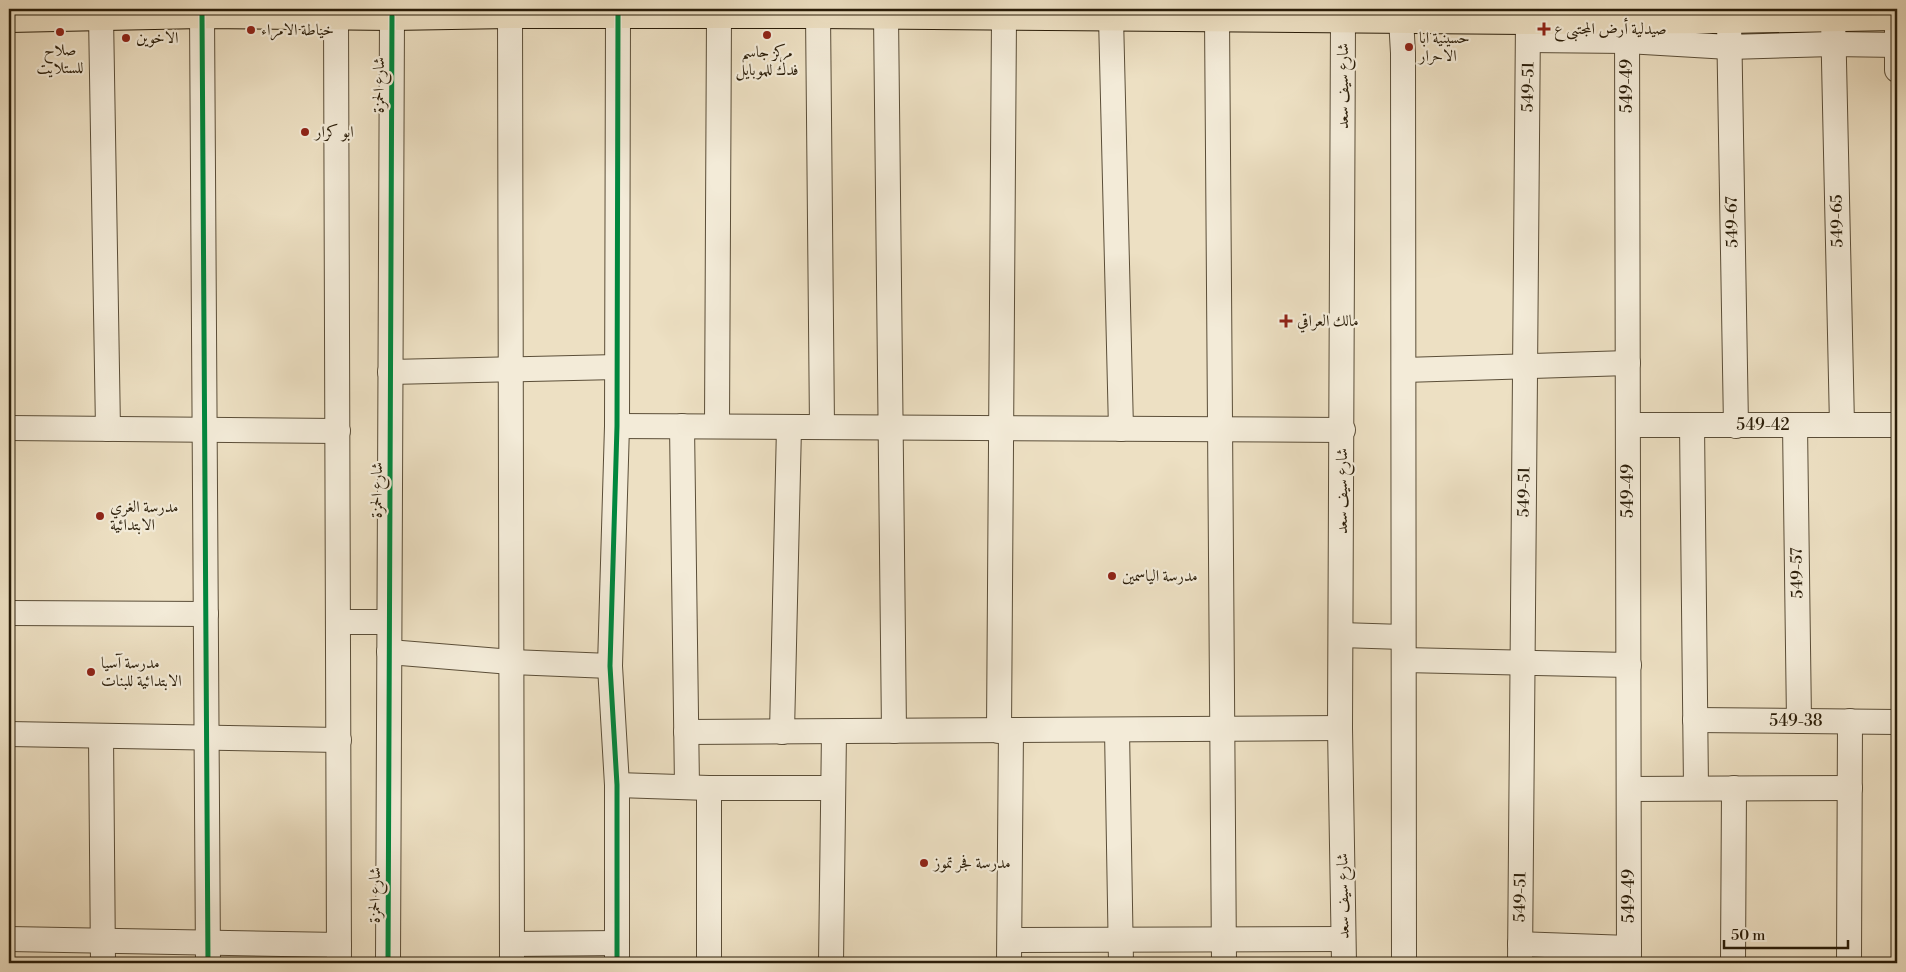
<svg xmlns="http://www.w3.org/2000/svg" width="1906" height="972" font-family="'Libre Bodoni',Amiri,serif">
  <rect width="100%" height="100%" fill="#ede0c3"/>
  <filter id="stains"><feTurbulence type="fractalNoise" baseFrequency=".004" numOctaves="4"/><feColorMatrix values="0 0 0 0 .2 0 0 0 0 .09 0 0 0 0 .02 0 0 0 .5 -.17"/></filter>
  <radialGradient id="worn" r=".72"><stop offset=".6" stop-color="#630" stop-opacity="0"/><stop offset="1" stop-color="#630" stop-opacity=".3"/></radialGradient>
  <g fill="none" stroke-linecap="round" stroke-linejoin="round">
    <defs>
      <g id="minor">
        <path d="M202 14 208 963"/>
        <path d="M510 14 512 963"/>
        <path d="M818 14 822 427"/>
        <path d="M886 15 894 731"/>
        <path d="M101 16 108 429"/>
        <path d="M336 16 339 963"/>
        <path d="M1833 16 1842 425"/>
        <path d="M1111 17 1121 429"/>
        <path d="M1217 17 1224 963"/>
        <path d="M1343 19 1340 728 1344 963"/>
        <path d="M1401 19 1403 53 1404 963"/>
        <path d="M1627 19 1629 963"/>
        <path d="M1729 19 1736 426"/>
        <path d="M1897 30V70"/>
        <path d="M1528 40 1627 41 1729 47 1833 44 1897 45"/>
        <path d="M1404 370 1628 363"/>
        <path d="M390 372 617 367"/>
        <path d="M1628 425H1897"/>
        <path d="M1692 425 1696 788"/>
        <path d="M1795 425 1799 721"/>
        <path d="M617 426 1343 430"/>
        <path d="M682 426 687 787"/>
        <path d="M717 426 719 14"/>
        <path d="M9 428 338 431"/>
        <path d="M9 613 206 614"/>
        <path d="M338 622H389"/>
        <path d="M1341 635 1403 637"/>
        <path d="M389 652 512 662 610 666"/>
        <path d="M1404 660 1629 665"/>
        <path d="M1695 720 1897 722"/>
        <path d="M1117 730 1121 963"/>
        <path d="M999 731 1004 17"/>
        <path d="M686 732 1340 728"/>
        <path d="M782 732 789 427"/>
        <path d="M9 734 339 740"/>
        <path d="M101 736 103 963"/>
        <path d="M617 785 709 788H833"/>
        <path d="M709 788V963"/>
        <path d="M1629 789 1850 788"/>
        <path d="M9 939 339 945"/>
        <path d="M1010 940 1343 939"/>
        <path d="M512 944 617 943"/>
        <path d="M1520 944 1629 948"/>
        <path d="M388 963 392 16"/>
        <path d="M617 963V785L610 666 617 426 618 14"/>
        <path d="M831 963 834 732"/>
        <path d="M1009 963 1011 730"/>
        <path d="M1520 963 1528 20"/>
        <path d="M1733 963 1734 788"/>
        <path d="M1849 963 1850 721"/>
      </g>
      <path id="major" d="M9 18 202 14 392 16 510 14H818L1528 20 1729 19 1897 16"/>
    </defs>
    <use href="#minor" stroke="#5b4e38" stroke-width="26"/>
    <use href="#major" stroke="#2a1d09" stroke-width="30"/>
    <use href="#minor" stroke="#f3ebd8" stroke-width="24"/>
    <use href="#major" stroke="#ede0c3" stroke-width="28"/>
    <defs>
      <g id="cycleway">
        <path d="M202 14 208 963"/>
        <path d="M388 963 392 16"/>
        <path d="M617 963V785L610 666 617 426 618 14"/>
      </g>
    </defs>
    <use href="#cycleway" stroke="#f3ebd8" stroke-width="8"/>
    <use href="#cycleway" stroke="#00873e" stroke-width="5"/>
  </g>
  <g fill="#8f2418" stroke="#f3ebd8" stroke-width="2">
    <path d="M1541.5 21.5h5v5h5v5h-5v5h-5v-5h-5v-5h5z"/>
    <circle cx="251" cy="30" r="5"/>
    <circle cx="60" cy="32" r="5"/>
    <circle cx="767" cy="35" r="5"/>
    <circle cx="126" cy="38" r="5"/>
    <circle cx="1409" cy="47" r="5"/>
    <circle cx="305" cy="132" r="5"/>
    <path d="M1283.5 313.5h5v5h5v5h-5v5h-5v-5h-5v-5h5z"/>
    <circle cx="100" cy="516" r="5"/>
    <circle cx="1112" cy="576" r="5"/>
    <circle cx="91" cy="672" r="5"/>
    <circle cx="924" cy="863" r="5"/>
  </g>
  <g text-anchor="middle" dominant-baseline="central" stroke-width="4.5" stroke-linejoin="round" paint-order="stroke">
    <g font-size="16" fill="#2a1d09" stroke="#f3ebd8" text-anchor="start">
      <text x="1554" y="29">صيدلية أرض المجتبى ع</text>
      <text x="261" y="30">خياطة الامراء</text>
      <text x="136" y="38">الاخوين</text>
      <text x="1419" y="38">حسينية ابا<tspan x="1419" dy="18">الاحرار</tspan></text>
      <text x="60" y="50" text-anchor="middle">صلاح<tspan x="60" dy="18">للستلايت</tspan></text>
      <text x="767" y="52" text-anchor="middle">مركز جاسم<tspan x="767" dy="18">فدك للموبايل</tspan></text>
      <text x="315" y="132">ابو كرار</text>
      <text x="1297" y="321">مالك العراقي</text>
      <text x="110" y="507">مدرسة الغري<tspan x="110" dy="18">الابتدائية</tspan></text>
      <text x="1122" y="576">مدرسة الياسمين</text>
      <text x="101" y="663">مدرسة آسيا<tspan x="101" dy="18">الابتدائية للبنات</tspan></text>
      <text x="934" y="863">مدرسة فجر تموز</text>
    </g>
    <g font-size="16" fill="#2a1d09" stroke="#f3ebd8">
      <text transform="translate(379 85) rotate(-90)">شارع الحمزة</text>
      <text transform="translate(1343 86) rotate(-90)">شارع سيف سعد</text>
      <text transform="translate(1627 86) rotate(-90)">549-49</text>
      <text transform="translate(1528 87) rotate(-89)">549-51</text>
      <text transform="translate(1837 221) rotate(-91)">549-65</text>
      <text transform="translate(1732 222) rotate(-91)">549-67</text>
      <text x="1763" y="425">549-42</text>
      <text transform="translate(377 490) rotate(-90)">شارع الحمزة</text>
      <text transform="translate(1342 491) rotate(-90)">شارع سيف سعد</text>
      <text transform="translate(1628 491) rotate(-90)">549-49</text>
      <text transform="translate(1524 492) rotate(-89)">549-51</text>
      <text transform="translate(1797 573) rotate(-91)">549-57</text>
      <text x="1796" y="721">549-38</text>
      <text transform="translate(375 895) rotate(-90)">شارع الحمزة</text>
      <text transform="translate(1343 896) rotate(-91)">شارع سيف سعد</text>
      <text transform="translate(1629 896) rotate(-90)">549-49</text>
      <text transform="translate(1520 897) rotate(-89)">549-51</text>
    </g>
  </g>
  <rect width="1906" height="972" fill="none" stroke="#ede0c3" stroke-width="30"/>
  <rect x="10" y="10" width="1886" height="952" fill="none" stroke="#2a1d09" stroke-width="2.5"/>
  <rect x="15" y="15" width="1876" height="942" fill="none" stroke="#2a1d09"/>
  <path d="M1724 940v8h124v-8" fill="none" stroke="#2a1d09" stroke-width="2.5"/>
  <text x="1731" y="940" font-size="15" fill="#2a1d09" stroke="#f3ebd8" stroke-width="4" paint-order="stroke">50 m</text>
  <rect width="100%" height="100%" filter="url(#stains)"/>
  <rect width="100%" height="100%" fill="url(#worn)"/>
</svg>
